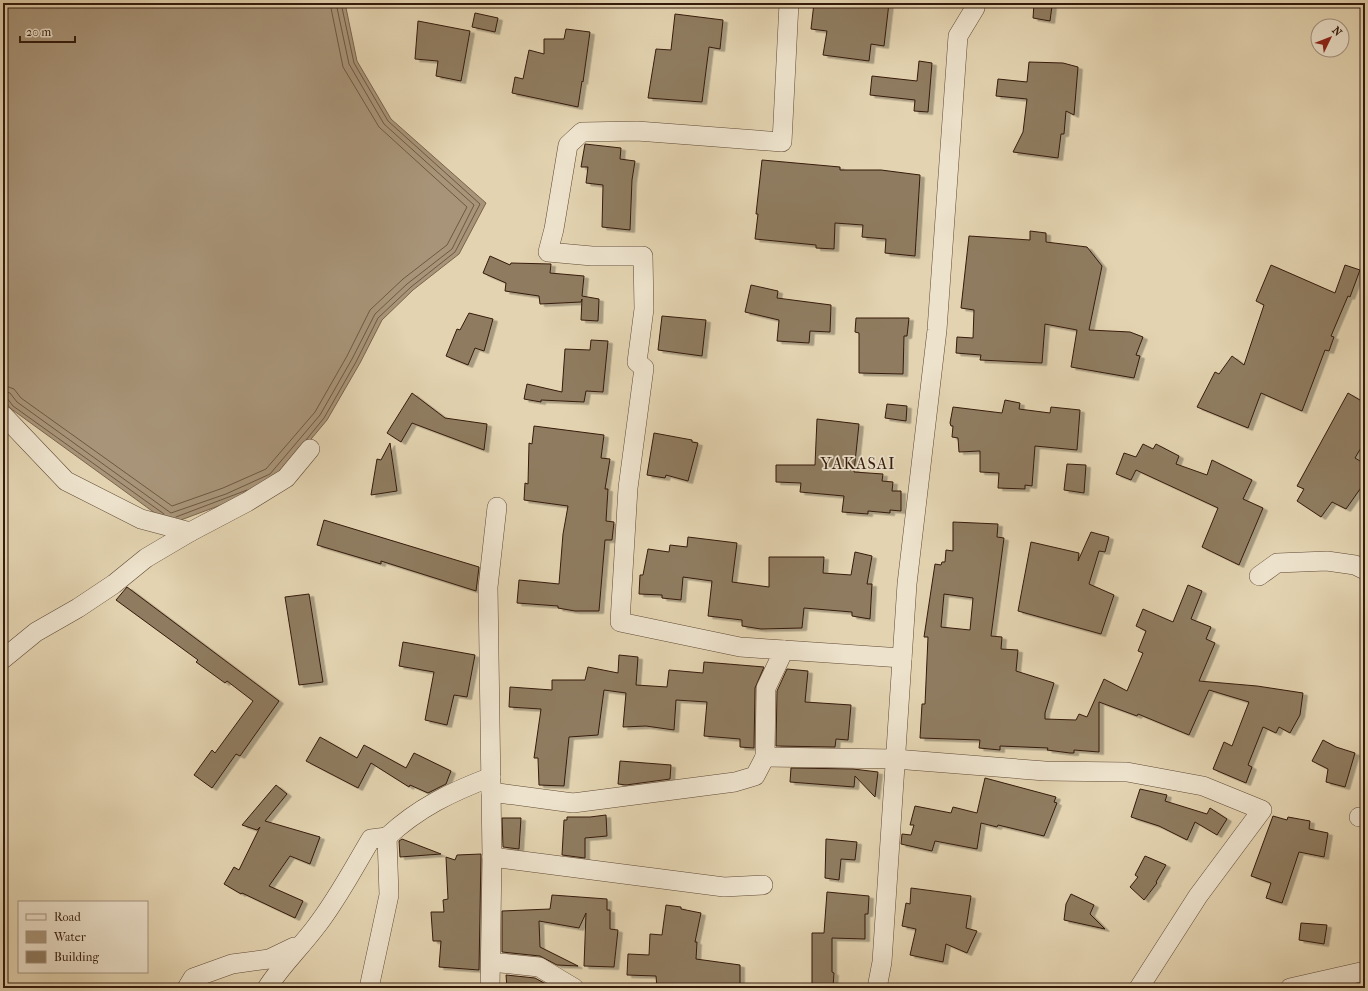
<svg xmlns="http://www.w3.org/2000/svg" width="1368" height="991" font-family="'IM FELL French Canon',serif">
  <defs>
    <filter id="shadow"><feDropShadow dx="4.5" dy="2.5" stdDeviation="0" flood-color="#0004"/></filter>
  </defs>
  <rect width="100%" height="100%" fill="#e3d3b0"/>
  <filter id="stains"><feTurbulence type="fractalNoise" baseFrequency=".005" numOctaves="4"/><feColorMatrix values="0 0 0 0 .2 0 0 0 0 .09 0 0 0 0 .02 0 0 0 .5 -.17"/></filter>
  <radialGradient id="worn" r=".72"><stop offset=".6" stop-color="#630" stop-opacity="0"/><stop offset="1" stop-color="#630" stop-opacity=".3"/></radialGradient>
  <path fill="#a89478" stroke="#7a644d" d="M3 3H345L357 61 391 119 486 203 459 254 413 290 382 320 360 363 327 420 276 481 229 502 170 524 10 408 3 398Z"/>
  <g fill="none" stroke-linecap="round" stroke-linejoin="round">
    <g stroke="#6e5842" stroke-width="1">
      <path d="M3 385 14 389 21 398 172 506 223 488 266 469 315 412 347 356 370 310 403 279 447 245 467 207 379 127 343 67 330 3"/>
      <path d="M3 391 10 393 17 402 171 513 226 494 270 474 320 415 352 359 375 314 407 284 452 249 474 205 384 124 349 64 336 3"/>
      <path d="M3 396 7 398 13 406 164 514"/>
      <path d="M306 440 324 418 356 362 378 318 411 287 455 252 480 204 388 121 354 63 341 3"/>
      <path d="M176 517 247 490"/>
    </g>
  </g>
  <g fill="#8f7b61" stroke="#351b0c" fill-rule="evenodd" filter="url(#shadow)">
    <path d="M814 3 853 7 854 3 875 6V3H889L884 46 871 44 869 61 823 55 827 31 811 29Z"/>
    <path d="M1034 4 1052 6 1050 21 1033 18Z"/>
    <path d="M475 13 498 18 495 32 472 27Z"/>
    <path d="M675 14 723 20 720 49 709 47 702 102 648 98 656 49 671 50Z"/>
    <path d="M418 21 470 31 461 81 436 76 438 61 415 59Z"/>
    <path d="M566 29 590 32 583 82 582 81 578 107 512 93 515 77 523 79 529 50 544 54V39H564Z"/>
    <path d="M919 61 932 63 928 112 914 111 915 100 870 95 872 76 917 81Z"/>
    <path d="M1029 62 1063 63 1078 67 1074 115 1066 111 1064 134H1061L1058 158 1013 152 1023 132 1027 99 996 96 998 79 1027 82Z"/>
    <path d="M585 144 621 148 620 159 635 161 632 180 630 230 602 227 603 185 586 183 588 167H581Z"/>
    <path d="M762 160 840 167V170H881L920 175 915 256 885 253 886 239 862 237 863 225 835 223 834 249 816 248V245L755 239 758 214H756Z"/>
    <path d="M1030 231 1046 233V242L1087 247 1102 266 1089 330 1130 332 1143 337 1136 355 1140 356 1134 378 1071 367 1077 330 1045 324 1042 363 980 360 981 355 956 353 957 337 973 338 974 310 961 308 969 236 1030 240Z"/>
    <path d="M490 256 510 265 511 263 551 264 550 273 584 276 582 296 599 299 598 321 581 320 582 299 581 302 540 304 539 296 505 291 506 283 483 273Z"/>
    <path d="M1271 265 1335 293 1345 265 1360 270 1350 297 1348 296 1331 336 1334 337 1329 351 1325 350 1302 411 1261 393 1248 428 1197 407 1215 372 1219 374 1232 356 1244 365 1264 305 1256 301Z"/>
    <path d="M751 285 778 291 777 298 831 305 830 332 810 331 809 343 777 341 779 320 745 312Z"/>
    <path d="M469 313 493 319 484 351 475 348 468 365 446 356 457 329 460 330Z"/>
    <path d="M662 316 706 320 702 356 658 350Z"/>
    <path d="M856 318H909L907 336H904L903 374 859 373V333L855 332Z"/>
    <path d="M591 340 608 341 603 392 586 391 584 402 541 400V402L524 399 527 384 562 392 565 349 590 350Z"/>
    <path d="M412 393 445 418 487 424 484 450 412 423 401 442 387 433Z"/>
    <path d="M1348 393 1365 403V441L1355 458 1365 464V482L1346 509 1332 502 1321 517 1297 501 1304 489 1297 486Z"/>
    <path d="M1005 400 1020 403 1019 409 1050 413 1051 407 1080 410 1077 450 1035 446 1032 486 1025 485V489L998 488 999 473 980 472V451L959 452 958 438 952 437 953 426H951L950 423 953 407 1002 413Z"/>
    <path d="M887 404 907 406 906 421 885 418Z"/>
    <path d="M817 419 859 424 854 472 883 474 882 481 893 482 892 491H901V511L890 510V513L868 511V514L842 512 844 496 800 492 801 483 776 482V465H815Z"/>
    <path d="M534 426 604 435 601 458 610 459 605 489H608L606 521 614 522 612 540H605L599 611H575L558 608V606L517 603 519 580 559 584 563 534 568 506 524 500 525 483 528 484 529 443 532 444Z"/>
    <path d="M654 433 692 440V442L698 443 688 481 666 475 665 478 647 475Z"/>
    <path d="M390 443 397 491 371 495 377 459 381 460Z"/>
    <path d="M1143 444 1153 449 1156 444 1179 456 1176 464 1207 475 1212 460 1252 480 1243 499 1263 508 1239 565 1202 547 1218 508 1136 470 1131 480 1116 474 1124 453 1136 457Z"/>
    <path d="M1067 464 1086 465 1084 493 1064 490Z"/>
    <path d="M324 520 479 567 476 591 381 561V564L317 545Z"/>
    <path d="M953 522 998 524 997 537 1004 538 991 636 1002 637 1001 649 1018 650 1016 671 1054 683 1045 713V719L1076 720 1079 714 1087 717 1104 679 1127 691 1143 653 1138 651 1146 631 1136 626 1143 609 1173 622 1188 585 1202 591 1191 619 1211 627 1206 639 1215 643 1199 681 1257 686 1303 693 1300 715 1290 733 1279 727 1276 733 1263 727 1248 765 1252 767 1246 783 1213 769 1224 742 1232 746 1249 702 1209 690 1189 735 1138 714 1137 716 1099 702V752L1074 750V753H1070L1047 750 1048 748 1000 746V750L979 748 980 740 920 738 922 704H925L928 637H924L935 564 941 565 942 562H945L946 550 953 551ZM944 594 973 598 970 630 941 627Z"/>
    <path d="M1091 532 1109 537 1105 552 1099 551 1089 584 1114 595 1101 634 1018 611 1031 542 1079 553 1078 561Z"/>
    <path d="M688 537 737 543 732 582 769 587V557H824L823 573 851 575 855 552 872 556 867 584H872L870 619 852 616V612L804 608 802 628 761 629 742 626V620L708 616 712 581 683 577 681 600 662 598V595L639 594 640 575H643L648 549 669 552 670 545 687 547Z"/>
    <path d="M127 587 279 701 240 756 236 754 212 788 194 775 212 750 215 753 253 701 227 681 225 683 196 662 198 660 116 600Z"/>
    <path d="M309 594 323 682 299 685 285 597Z"/>
    <path d="M403 642 475 655 467 697 454 695 447 725 425 720 434 672 399 666Z"/>
    <path d="M619 655 638 657 636 685 667 687 669 670 703 673 704 662 764 667 755 688 754 748 740 747V739L704 736 707 702 676 700 674 730 646 726 623 727 626 693 604 690 598 735 569 737 564 786 539 785 538 758H534L541 709 509 707 510 687 552 690V680H585L588 667 618 673Z"/>
    <path d="M787 669 808 671 805 702 851 705 848 740 836 739 835 747 776 746 777 691Z"/>
    <path d="M320 737 357 758 364 745 406 768 414 753 451 771 446 784 428 793 410 785 409 787 371 763 358 788 306 761Z"/>
    <path d="M1323 740 1336 747 1355 753 1345 787 1326 782 1328 769 1312 761Z"/>
    <path d="M620 761 671 765 670 779 626 785 618 784Z"/>
    <path d="M791 768 853 769 878 772 875 797 855 776 854 787 790 782Z"/>
    <path d="M985 778 1056 797 1054 802 1057 803 1044 836 998 825 997 827 981 823 977 849 935 841 932 851 901 844 902 834 911 835 914 825H910L915 806 951 813 953 807 977 813Z"/>
    <path d="M276 785 287 794 265 821 320 837 310 864 290 856 269 886 303 901 295 918 242 893 241 894 224 884 234 867 239 870 260 827 257 830 242 825Z"/>
    <path d="M1140 789 1167 795 1165 801 1207 814 1210 808 1227 819 1217 835 1195 822 1187 840 1159 826 1131 817Z"/>
    <path d="M606 815 607 836 585 838V858L562 855 564 820H567V817H590Z"/>
    <path d="M1273 816 1287 820 1288 817 1310 821 1309 829 1328 833 1324 857 1299 852 1282 903 1266 898 1271 883 1251 876Z"/>
    <path d="M502 818H521L519 849 503 847Z"/>
    <path d="M402 839 441 854 400 857 399 841Z"/>
    <path d="M826 839 857 842 855 860 841 859 839 880 825 878Z"/>
    <path d="M481 854 479 970 439 967 441 941H433L431 912H444L443 900 448 899 446 857 455 860 457 855Z"/>
    <path d="M1145 856 1166 865 1156 882 1157 883 1144 900 1130 887 1138 877 1135 875Z"/>
    <path d="M911 888 971 896 966 928 977 931 967 953 946 944 943 962 910 955 916 929 902 926 906 903 910 904Z"/>
    <path d="M827 892 869 896 868 914H865V939L832 938V972L834 973 833 987H812V933H824Z"/>
    <path d="M1071 894 1094 905 1090 914 1105 929 1064 920 1066 904Z"/>
    <path d="M552 895 607 899V910H610V929L618 930 614 967 584 966 586 913 579 928 539 921 540 947 578 966 557 965 540 956 502 952V911L550 909Z"/>
    <path d="M666 905 681 907V909L701 913 695 942H697L696 959 740 965V988H657L656 976 627 975 628 954 649 955 650 934 662 935Z"/>
    <path d="M1301 923 1327 925 1324 944 1299 940Z"/>
    <path d="M506 975 535 978 553 988H507Z"/>
  </g>
  <g fill="none" stroke-linecap="round" stroke-linejoin="round">
    <defs>
      <g id="minor">
        <path d="M789 3 782 142 637 131 582 132 568 145 554 229 548 252 592 256H643L644 309 637 362 644 368 628 488 620 622 740 647 784 650 766 688 765 757 895 759 1045 771 1127 772 1203 786 1262 810 1198 896 1139 988"/>
        <path d="M3 415 66 481 141 519 190 532 247 502 286 478 310 449"/>
        <path d="M1259 576 1277 563 1327 561 1355 565 1365 570"/>
        <path d="M784 650 902 658"/>
        <path d="M3 659 36 632 78 608 114 584 146 558 190 532"/>
        <path d="M491 792 573 803 735 782 755 776 765 757"/>
        <path d="M1359 817H1365"/>
        <path d="M387 837C418 808 451 792 491 777"/>
        <path d="M492 857 724 887 763 885"/>
        <path d="M501 963 539 967 574 988"/>
        <path d="M187 988 193 978 232 964 269 959 294 947"/>
        <path d="M267 988C281 966 299 949 315 928 337 900 353 869 371 839L387 837 389 895 369 988"/>
        <path d="M490 988 492 857 488 587 497 507"/>
        <path d="M877 988 882 962 907 584 937 330 958 36 975 8 976 3"/>
        <path d="M1290 988 1365 971"/>
      </g>
    </defs>
    <use href="#minor" stroke="#604935" stroke-width="20"/>
    <use href="#minor" stroke="#ede2cc" stroke-width="19"/>
  </g>
  <g text-anchor="middle" dominant-baseline="central" stroke-width="3.5" stroke-linejoin="round" paint-order="stroke">
    <g font-size="16" letter-spacing="1" fill="#351b0c" stroke="#ede2cc">
      <text x="858" y="463">YAKASAI</text>
    </g>
  </g>
  <rect width="1368" height="991" fill="none" stroke="#e3d3b0" stroke-width="16"/>
  <rect x="4" y="4" width="1360" height="983" fill="none" stroke="#351b0c" stroke-width="2"/>
  <rect x="8" y="8" width="1352" height="975" fill="none" stroke="#351b0c"/>
  <rect x="18" y="901" width="130" height="72" fill="#ede2cc" stroke="#a3927f"/>
  <rect x="26" y="914" width="20" height="6" fill="#ede2cc" stroke="#a3927f"/>
  <text x="54" y="921" font-size="12" fill="#351b0c">Road</text>
  <rect x="26" y="931" width="20" height="12" fill="#a89478" stroke="#a3927f"/>
  <text x="54" y="941" font-size="12" fill="#351b0c">Water</text>
  <rect x="26" y="951" width="20" height="12" fill="#8f7b61" stroke="#a3927f"/>
  <text x="54" y="961" font-size="12" fill="#351b0c">Building</text>
  <g transform="translate(1330 38) rotate(47)"><circle r="19" fill="#ede2cc" stroke="#a3927f"/>
  <path d="M0-3L7 15L0 10L-7 15Z" fill="#8f2418"/>
  <text y="-6" font-size="11" font-weight="bold" text-anchor="middle" fill="#351b0c">N</text>
  </g>
  <path d="M20 36v6h55v-6" fill="none" stroke="#351b0c" stroke-width="2"/>
  <text x="26" y="36" font-size="12" fill="#351b0c" stroke="#ede2cc" stroke-width="3" paint-order="stroke">20 m</text>
  <rect width="100%" height="100%" filter="url(#stains)"/>
  <rect width="100%" height="100%" fill="url(#worn)"/>
</svg>
